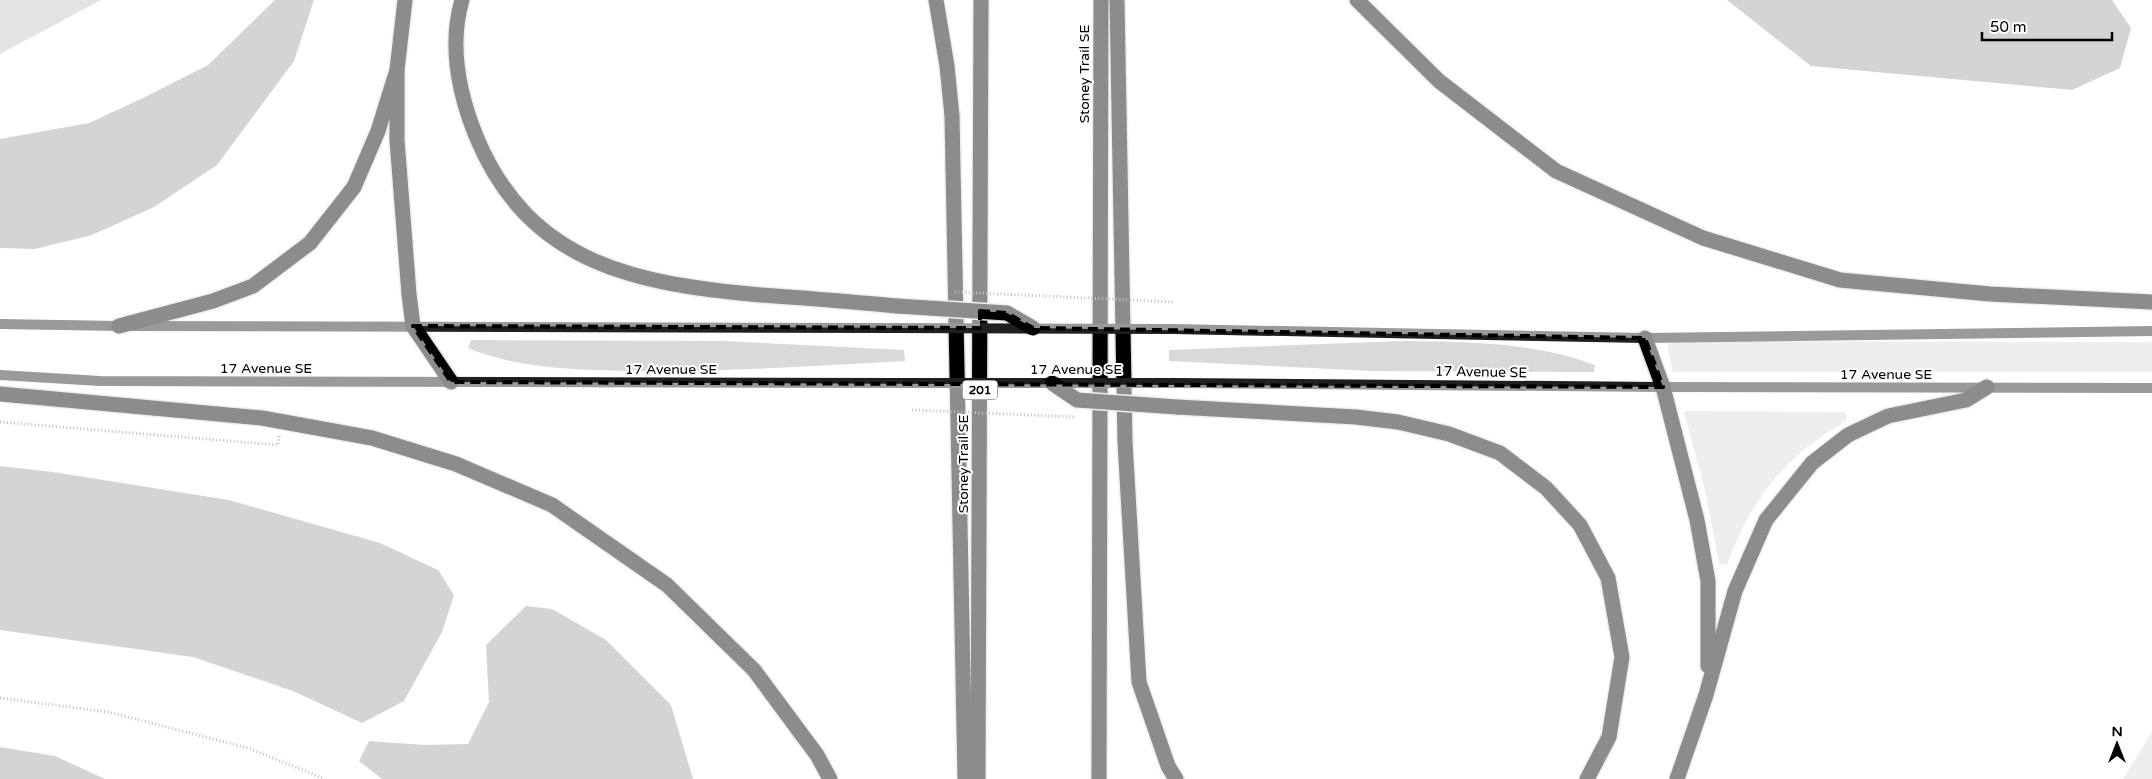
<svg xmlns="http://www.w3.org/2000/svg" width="2152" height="779" font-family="'Varela Round',sans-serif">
  <rect width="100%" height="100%" fill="#fff"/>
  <g fill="#d9d9d9">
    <path d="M471 340 722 341 904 350 905 361C819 366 733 371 647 371 587 370 524 371 468 348Z"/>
    <path d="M1403 341C1469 342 1533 342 1595 365L1594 372 1373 371 1169 361V350Z"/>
    <path d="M1672 341 2152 342V372H1673L1667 347Z"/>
    <path d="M1687 411 1843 412 1847 416 1846 421C1785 456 1751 499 1727 565L1719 564 1706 494 1684 412Z"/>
    <path d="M2152 732V779H2123Z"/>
  </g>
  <g fill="#a0a0a0">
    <path d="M275 0H314L294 61 217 165 154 207 92 235 35 249 0 248V139L89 123 143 98 208 65Z"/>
    <path d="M1727 0H2112L2131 28 2120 68 2072 90 1811 66Z"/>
    <path d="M0 466 53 472 229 500 380 543 438 570 454 595 442 632 404 701 362 723 293 691 193 657 0 630Z"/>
    <path d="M526 606 552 609 606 640 671 705 693 779H382L359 761 369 741 425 745 468 744 489 702 486 645Z"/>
    <path d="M0 747 55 756 105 779H0Z"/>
  </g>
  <path fill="#c2c2c2" d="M0 0H101L0 54Z"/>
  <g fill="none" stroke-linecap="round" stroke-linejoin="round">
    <defs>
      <g id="highway">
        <path d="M405 0 397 70V140L409 294 413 326 451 382"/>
        <path d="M462 0C449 45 459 94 476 136 529 265 637 284 761 295 806 298 852 302 897 306"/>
        <path d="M936 0 947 66 952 116 965 779"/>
        <path d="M1117 0 1125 442 1139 682 1168 766 1176 779"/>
        <path d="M1357 0 1439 81 1556 171 1703 238 1840 280 1990 294 2152 302"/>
        <path d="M119 326 213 301 253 286 310 243 354 187 378 131 397 70"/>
        <path d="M1645 338 1663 387 1697 520 1708 581V666"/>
        <path d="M0 394 262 418 372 438 456 464 552 505 667 585 754 670 817 755 830 779"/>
        <path d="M1177 407 1356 417 1398 422 1449 434 1500 453 1546 488 1580 525 1608 578 1622 657 1609 737 1587 779"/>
        <path d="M978 779 981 0"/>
        <path d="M1099 779 1101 0"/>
        <path d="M1677 779 1706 695 1735 591 1766 520 1812 463 1848 435 1888 416 1966 400 1987 387"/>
      </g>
    </defs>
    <use href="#highway" stroke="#dbdbdb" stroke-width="18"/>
    <g stroke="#747474" stroke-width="3" stroke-dasharray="1 2.5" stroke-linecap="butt">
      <path d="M0 422 278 445 279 436"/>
      <path d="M0 698 108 712 248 748 325 779"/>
    </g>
    <g stroke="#1f1f1f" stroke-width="10">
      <path d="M0 324 119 326 897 328"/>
      <path d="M1173 329 1645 338 2152 331"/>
      <path d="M0 375 100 381 899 383"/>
      <path d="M1175 383 1663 387 2152 388"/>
    </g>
    <use href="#highway" stroke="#000" stroke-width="15"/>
    <defs>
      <g id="highway-bridge">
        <path d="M897 306 1007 313 1033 328"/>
        <path d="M1052 383 1077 400 1177 407"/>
      </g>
    </defs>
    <use href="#highway-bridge" stroke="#dbdbdb" stroke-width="18" stroke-linecap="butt"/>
    <g stroke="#747474" stroke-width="3" stroke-dasharray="1 2.5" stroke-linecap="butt">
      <path d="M955 292 1175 302"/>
      <path d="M912 410 1076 417"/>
    </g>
    <g stroke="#1f1f1f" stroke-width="10">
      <path d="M897 328 1173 329"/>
      <path d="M899 383H1175"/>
    </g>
    <use href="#highway-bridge" stroke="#000" stroke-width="15"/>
  </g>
  <path d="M0 0H2152V779H0ZM980 311 1007 313 1033 328 1645 338 1663 387 451 382 413 326 980 328Z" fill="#fff" fill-opacity=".55" fill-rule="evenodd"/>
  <path fill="none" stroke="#000" stroke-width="4" stroke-dasharray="10 6" stroke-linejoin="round" d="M980 311 1007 313 1033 328 1645 338 1663 387 451 382 413 326 980 328Z"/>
  <g text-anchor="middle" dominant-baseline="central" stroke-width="4" stroke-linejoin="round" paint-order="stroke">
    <rect fill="#fff" stroke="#4c4c4c" stroke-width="1" x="962.5" y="380.5" width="35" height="19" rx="4"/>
    <g font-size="12" font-weight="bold" fill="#000">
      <text x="980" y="390">201</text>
    </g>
    <g font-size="14" fill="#000" stroke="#fff">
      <text transform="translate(1084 74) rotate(-90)">Stoney Trail SE</text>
      <text x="266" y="368">17 Avenue SE</text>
      <text x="671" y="369">17 Avenue SE</text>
      <text x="1076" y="369">17 Avenue SE</text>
      <text transform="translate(1481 372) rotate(1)">17 Avenue SE</text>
      <text x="1886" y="374">17 Avenue SE</text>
      <text transform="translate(963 464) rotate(-90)">Stoney Trail SE</text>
    </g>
  </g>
  <g transform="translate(2117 744)" stroke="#ffffff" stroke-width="4" paint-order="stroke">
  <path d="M0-4L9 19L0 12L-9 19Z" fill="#000000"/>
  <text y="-8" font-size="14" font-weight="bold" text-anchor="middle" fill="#000000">N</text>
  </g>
  <path d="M1982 32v8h130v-8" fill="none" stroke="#000000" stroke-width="2.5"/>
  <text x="1990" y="32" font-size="15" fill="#000000" stroke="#ffffff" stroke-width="4" paint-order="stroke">50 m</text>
</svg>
